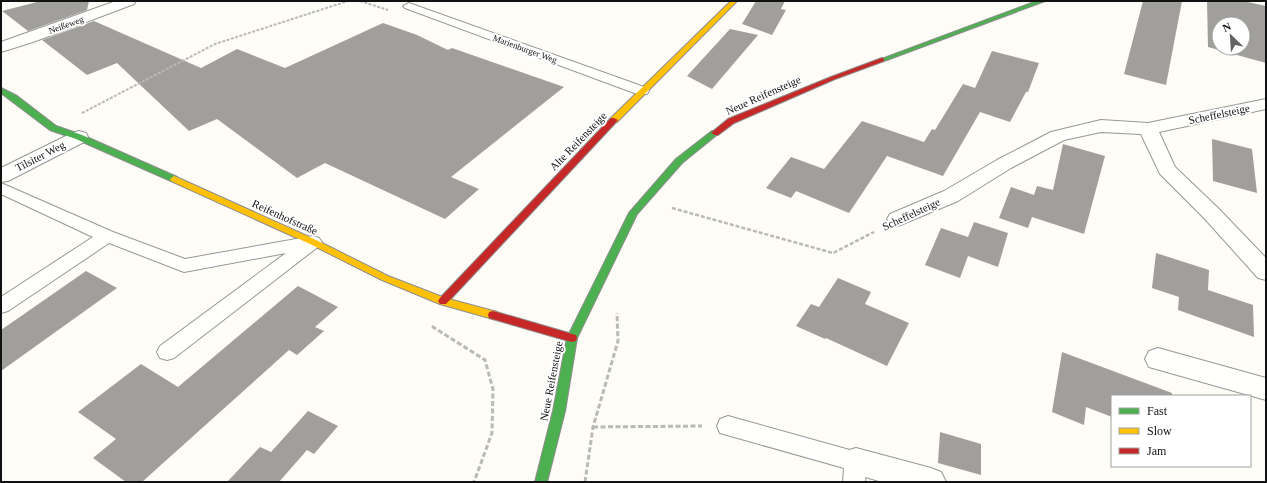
<svg xmlns="http://www.w3.org/2000/svg" width="1267" height="483" font-family="'Times New Roman',serif">
  <rect width="100%" height="100%" fill="#fdfcf7"/>
  <g fill="#a19f9c" fill-rule="evenodd">
    <path d="M41 1H89L87 10 28 31 2 11Z"/>
    <path d="M756 1H785L781 9 786 10 772 35 742 24Z"/>
    <path d="M1143 1H1182L1166 85 1124 74Z"/>
    <path d="M1207 1H1243L1266 6V63L1208 47ZM1219 24H1243V48H1219Z"/>
    <path d="M94 21 201 68 237 49 285 68 383 23 417 35 448 50 452 48 564 87 451 177 479 189 445 219 325 163 297 178 217 119 189 131 117 63 87 75 42 40Z"/>
    <path d="M730 29 758 35 712 89 687 76Z"/>
    <path d="M992 51 1039 63 1028 92H1026L1010 122 980 112 943 176 887 156 849 213 796 191 791 198 766 188 791 157 824 169 862 121 924 142 932 129 935 130 963 84 975 88Z"/>
    <path d="M1212 139 1252 149 1257 193 1213 181Z"/>
    <path d="M1063 144 1105 156 1084 234 1032 217 1028 228 999 218 1011 187 1034 195 1037 186 1053 190Z"/>
    <path d="M974 222 1008 233 998 267 968 256 960 278 925 265 941 228 968 237Z"/>
    <path d="M1156 253 1209 270 1208 290 1253 305 1254 337 1178 310 1179 297 1152 288Z"/>
    <path d="M86 271 117 288 1 371V330Z"/>
    <path d="M838 278 871 292 865 304 909 323 887 366 826 338 825 339 796 326 811 304 819 307Z"/>
    <path d="M298 286 338 307 315 327 324 331 297 355 289 350 142 482H126L93 458 116 439 78 412 141 364 178 387Z"/>
    <path d="M1062 352 1172 393V396H1112V417L1086 407 1084 425 1052 412Z"/>
    <path d="M308 411 338 426 314 454 307 450 279 482H227L260 447 271 452Z"/>
    <path d="M940 432 981 444V475L938 463Z"/>
  </g>
  <g fill="none" stroke-linecap="round" stroke-linejoin="round">
    <defs>
      <g id="lane">
        <path d="M409 3 647 88 649 91 647 94H637L405 8 403 6Z"/>
        <path d="M1 183 113 232 185 259 313 236 319 238 322 242 319 246 174 358 167 360 160 358 157 352 160 346 286 253 184 272 109 243 8 311 1 313V297L93 237 1 194Z"/>
        <path d="M728 416 864 454 867 461 865 482H843L844 468 720 433 717 426 720 419Z"/>
      </g>
      <g id="street">
        <path d="M116 1H136L134 4 33 42 1 52V42Z"/>
        <path d="M1266 99V109L1159 132 1175 167 1219 209 1266 258V280L1258 278 1205 219 1160 174 1141 134 1101 132 1064 140 1011 168 958 201 898 226 890 224 887 219 890 214 944 191 997 160 1051 132 1101 120 1148 123Z"/>
        <path d="M79 131 86 133 88 137 86 141 8 181 1 182V168L72 133Z"/>
        <path d="M1158 348 1266 378V400L1149 367 1145 359 1149 351Z"/>
        <path d="M856 448 931 468 941 472 946 482H882L846 471 842 461 846 451Z"/>
      </g>
      <g id="fast">
        <path d="M1037 1H1045L884 61H880L879 60Z"/>
        <path d="M1 88 17 96 56 126 82 135 177 177 178 179 177 181H171L76 139 50 130 1 93Z"/>
        <path d="M712 131H715L719 133 682 163 637 214 577 338 565 411 547 482H535L553 411 567 338 629 213 676 159Z"/>
      </g>
      <g id="slow">
        <path d="M731 1H737L617 122H611V118Z"/>
        <path d="M174 176 316 240 388 276 445 298 497 312 498 315 497 318 493 319 440 304 382 280 310 244 171 181 170 179Z"/>
      </g>
      <g id="jam">
        <path d="M882 58 884 59V61L835 79 734 123 718 135H715L711 133 728 119 831 77Z"/>
        <path d="M611 118H614L618 120 446 304H440L438 301 440 298Z"/>
        <path d="M493 311 572 334 576 335 577 338 576 341 572 342 489 318 488 315 489 312Z"/>
      </g>
    </defs>
    <use href="#lane" stroke="#979795" stroke-width="2"/>
    <use href="#street" stroke="#979795" stroke-width="2"/>
    <use href="#fast" stroke="#8e8d8b" stroke-width="2"/>
    <use href="#slow" stroke="#8e8d8b" stroke-width="2"/>
    <use href="#jam" stroke="#8e8d8b" stroke-width="2"/>
    <g stroke="#b9b9b8" stroke-width="2" stroke-dasharray="3 1.5" stroke-linecap="butt">
      <path d="M360 1 388 10"/>
      <path d="M82 113 215 44 348 1"/>
    </g>
    <path stroke="#b9b9b8" stroke-width="2.5" stroke-dasharray="4 2" stroke-linecap="butt" d="M672 208 833 253 874 232"/>
    <g stroke="#b9b9b8" stroke-width="3" stroke-dasharray="5 2.5" stroke-linecap="butt">
      <path d="M434 326 433 327 485 360 493 389 492 433 474 482"/>
      <path d="M593 427 702 426"/>
      <path d="M585 482 593 427 618 341 617 313"/>
    </g>
    <use href="#lane" fill="#fffffe" fill-rule="evenodd"/>
    <use href="#street" fill="#fffffe" fill-rule="evenodd"/>
    <use href="#fast" fill="#4caf50" fill-rule="evenodd"/>
    <use href="#slow" fill="#ffc107" fill-rule="evenodd"/>
    <use href="#jam" fill="#c62828" fill-rule="evenodd"/>
  </g>
  <g text-anchor="middle" dominant-baseline="central" stroke-width="4" stroke-linejoin="round" paint-order="stroke">
    <g font-size="9" fill="#111" stroke="#fff">
      <text transform="translate(66 25) rotate(-20)">Neißeweg</text>
      <text transform="translate(525 49) rotate(20)">Marienburger Weg</text>
    </g>
    <g font-size="11" fill="#111" stroke="#fff">
      <text transform="translate(763 95) rotate(-24)">Neue Reifensteige</text>
      <text transform="translate(1219 114) rotate(-12)">Scheffelsteige</text>
      <text transform="translate(578 141) rotate(-46)">Alte Reifensteige</text>
      <text transform="translate(40 156) rotate(-27)">Tilsiter Weg</text>
      <text transform="translate(911 214) rotate(-25)">Scheffelsteige</text>
      <text transform="translate(285 217) rotate(24)">Reifenhofstraße</text>
      <text transform="translate(551 381) rotate(-79)">Neue Reifensteige</text>
    </g>
  </g>
  <rect width="1267" height="483" fill="none" stroke="#111111" stroke-width="4"/>
  <rect x="1111" y="395" width="140" height="72" fill="#ffffff" stroke="#a0a0a0"/>
  <rect x="1119" y="408" width="20" height="6" fill="#4caf50" stroke="#a0a0a0"/>
  <text x="1147" y="415" font-size="12" fill="#111111">Fast</text>
  <rect x="1119" y="428" width="20" height="6" fill="#ffc107" stroke="#a0a0a0"/>
  <text x="1147" y="435" font-size="12" fill="#111111">Slow</text>
  <rect x="1119" y="448" width="20" height="6" fill="#c62828" stroke="#a0a0a0"/>
  <text x="1147" y="455" font-size="12" fill="#111111">Jam</text>
  <g transform="translate(1231 36) rotate(335)"><circle r="19" fill="#ffffff" stroke="#a0a0a0"/>
  <path d="M0-3L7 15L0 10L-7 15Z" fill="#646362"/>
  <text y="-6" font-size="11" font-weight="bold" text-anchor="middle" fill="#111111">N</text>
  </g>
</svg>
